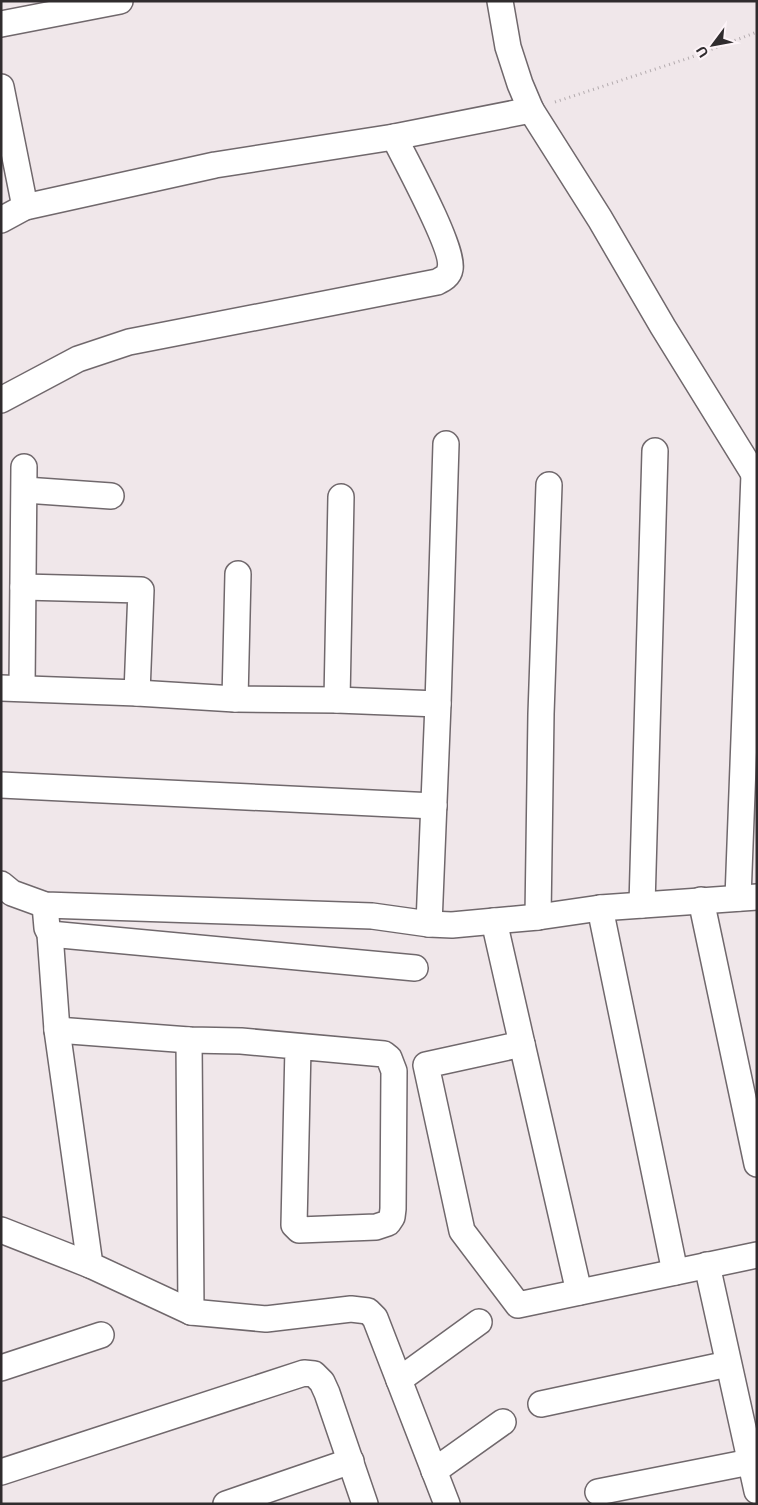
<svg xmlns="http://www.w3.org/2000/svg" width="758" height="1505" font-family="Helvetica,sans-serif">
  <rect width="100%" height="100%" fill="#f0e7ea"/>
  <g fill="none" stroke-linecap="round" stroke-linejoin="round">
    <defs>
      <g id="minor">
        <path d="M500 1 508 47 520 84 531 110 600 219 663 327 757 479"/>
        <path d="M1 24 120 1"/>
        <path d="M1 87 25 207"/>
        <path d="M1 220 25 207 215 165 394 137 531 110"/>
        <path d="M1 400 78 359 129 342 437 282C443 279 449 276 450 269 455 250 405 159 394 137"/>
        <path d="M25 490 111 496"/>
        <path d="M23 587 141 590 137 693"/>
        <path d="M1 688 137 693 235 699 337 700 438 704"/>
        <path d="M22 688 24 467"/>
        <path d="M235 699 238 574"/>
        <path d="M337 700 341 497"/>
        <path d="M1 785 434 806"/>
        <path d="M1 884 12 893 45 905 372 916 429 924 452 925 538 917 600 908 757 897"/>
        <path d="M738 898 754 474"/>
        <path d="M701 900 757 1164"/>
        <path d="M45 905 47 928 50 934 57 1030 90 1265 191 1312 266 1319 351 1309 368 1311 375 1318 447 1504"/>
        <path d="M642 905 655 451"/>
        <path d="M600 908 675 1272"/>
        <path d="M538 917 541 714 549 485"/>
        <path d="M494 921 522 1044 426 1065 462 1231 518 1305 757 1255"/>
        <path d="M429 924 438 704 446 444"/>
        <path d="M50 934 415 968"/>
        <path d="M57 1030 189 1040 241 1041 384 1054 389 1058 394 1071 393 1209 392 1217 388 1223 376 1227 299 1230 294 1225 298 1047"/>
        <path d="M189 1040 191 1312"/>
        <path d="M522 1044 579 1292"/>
        <path d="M1 1230 90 1265"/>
        <path d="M707 1265 757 1491"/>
        <path d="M1 1368 101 1335"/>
        <path d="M399 1380 479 1322"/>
        <path d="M541 1404 728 1364"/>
        <path d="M434 1471 503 1422"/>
        <path d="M1 1472 304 1373 314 1374 322 1382 327 1393 365 1504"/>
        <path d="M598 1492 750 1462"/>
        <path d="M226 1504 351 1461"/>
      </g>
    </defs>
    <use href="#minor" stroke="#70686c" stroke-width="28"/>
    <path stroke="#b3abae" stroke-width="3" stroke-dasharray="1 4" stroke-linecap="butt" d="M555 102 689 58 757 32"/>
    <use href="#minor" stroke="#fff" stroke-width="25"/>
  </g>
  <rect width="758" height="1505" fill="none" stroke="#302c2e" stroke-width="5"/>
  <g transform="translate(713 45) rotate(238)" stroke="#fdf4f8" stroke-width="4" paint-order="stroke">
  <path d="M0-4L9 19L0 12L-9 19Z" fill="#302c2e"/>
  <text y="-8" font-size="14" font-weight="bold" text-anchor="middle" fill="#302c2e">U</text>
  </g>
</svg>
